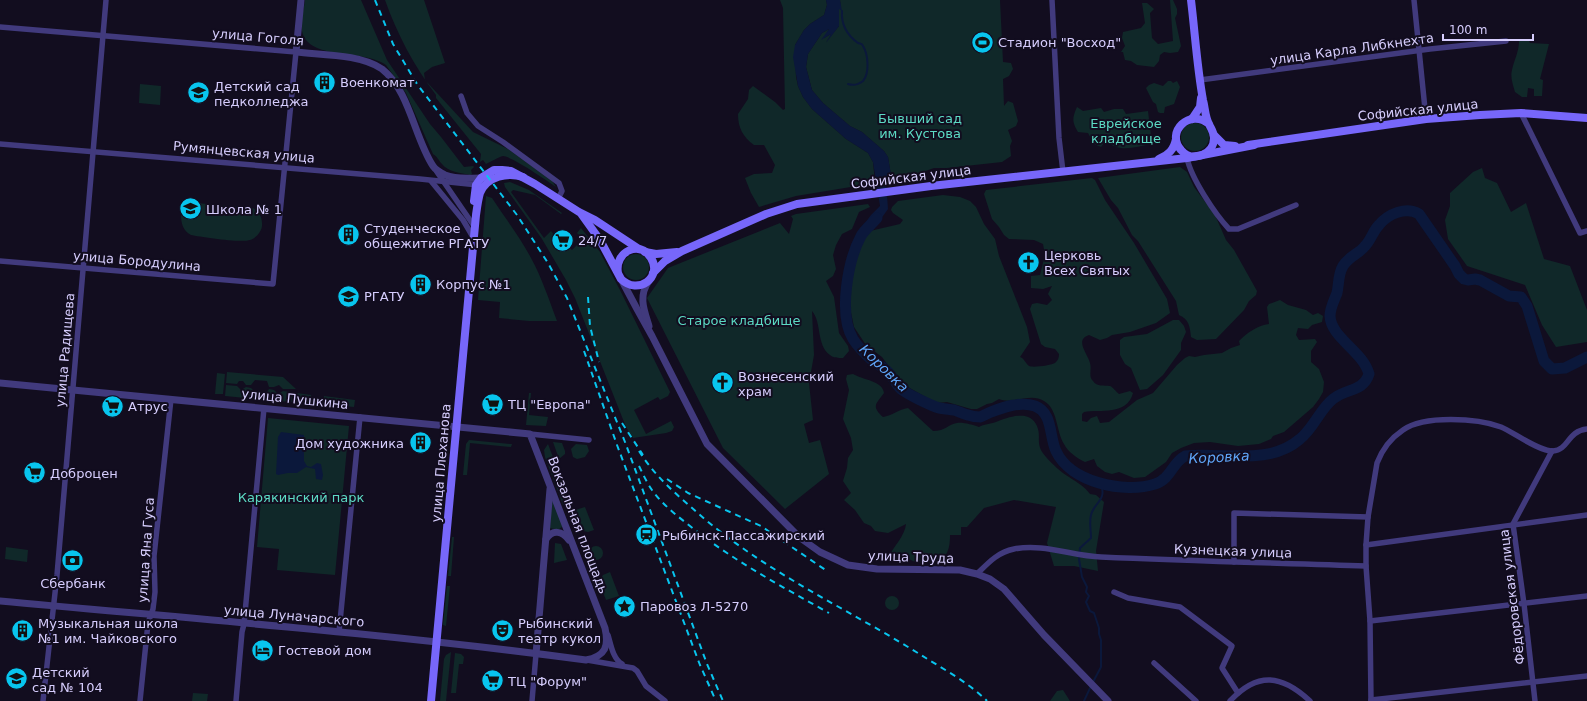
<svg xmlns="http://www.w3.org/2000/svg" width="1587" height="701" font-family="'DejaVu Sans',sans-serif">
  <rect width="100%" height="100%" fill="#120d1f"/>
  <g fill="#102829">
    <path d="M305 0H361L387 60 430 124 441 137 464 167 473 166 474 167 471 170 472 174 470 175C461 173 448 172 442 164 438 160 438 157 433 154L406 93 386 65C365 49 308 61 302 31 300 22 304 9 305 0Z"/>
    <path d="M385 0H424L445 63 432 67 424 73 425 80 473 132 508 149 552 181 556 187C548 181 511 156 503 156 498 157 491 162 486 164L483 160 480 162 481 154 436 98V95C414 66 397 34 385 0Z"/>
    <path d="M780 0H826L827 5 824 15 810 24 804 30 795 45 796 77 798 86 803 97 812 109 846 139 868 153 873 162 875 183 796 196 759 207 751 193 745 178 754 174 772 173 775 165 764 145H754C743 137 738 128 738 114L748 99 749 90 753 86 775 102 783 110 785 109 783 8Z"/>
    <path d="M840 0H1000L1003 62 1011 63 1013 69 1009 76 1003 79 1004 106 1008 101 1013 103 1018 121 1016 126 1008 130 1012 141 1010 146 1011 156 1002 162 947 168H934L914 175H891L888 157 884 151 862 132 850 126 823 103 812 90 806 67 808 54 822 33 829 29 824 38 831 34V35L826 42 839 26V8L841 9Z"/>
    <path d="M1170 0H1173L1177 9V14L1175 18 1181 46 1178 52 1170 53 1164 52 1160 55 1159 61 1154 67 1137 65 1131 61 1125 60 1123 52H1121L1125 46 1122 38 1123 32 1141 28 1145 23 1142 3H1147L1154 9 1150 13 1152 38 1158 44 1173 41Z"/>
    <path d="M1519 41H1529L1530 43 1549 44 1540 79 1543 80 1542 96H1534V89L1528 88 1527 97H1522L1515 92C1513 85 1510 77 1512 70 1514 60 1519 52 1519 41Z"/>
    <path d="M1168 81H1171L1173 83 1177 81 1180 87 1174 104 1165 107 1164 113H1160L1158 112 1156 104 1153 102 1146 88 1149 85 1154 83 1163 86Z"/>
    <path d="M140 84 161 86 160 105 139 103Z"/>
    <path d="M1077 107 1083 111 1101 108 1104 112 1114 109H1123L1126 114 1148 111 1152 144C1134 147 1118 154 1104 139V143L1101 147 1094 144 1088 133 1078 132C1072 122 1072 118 1077 107Z"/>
    <circle cx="1195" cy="137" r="14"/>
    <path d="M1180 167 1187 172 1194 187 1215 215 1226 240 1234 250 1257 291 1256 295 1249 301 1244 310 1216 339 1197 340 1191 337C1190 327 1189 319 1179 315L1176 301 1138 241 1132 235 1118 208 1111 200 1098 178Z"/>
    <path d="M1482 168 1485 178 1497 183 1511 212 1526 203 1544 259 1570 266 1587 310V342L1556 347 1542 325 1525 285 1467 266 1448 239 1445 220 1450 206V193L1473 172Z"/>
    <path d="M1092 178 1095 180 1105 200 1134 243 1167 299 1170 313 1156 323 1130 332 1112 335 1107 338 1100 340 1089 335C1074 340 1088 354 1090 363 1092 370 1088 376 1093 381 1097 387 1104 385 1110 386 1113 387 1116 392 1119 394L1130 391 1133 393C1127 416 1100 409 1084 412L1082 414V421L1087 422 1091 418 1097 416 1100 423 1109 422 1137 400 1153 393 1177 365 1185 358 1189 356 1195 357 1204 355 1222 353 1231 348 1240 345 1239 341C1247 333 1258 325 1269 324L1267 307 1269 304 1280 300 1288 305 1306 310 1313 315 1318 313 1323 316 1322 322 1312 325 1308 329 1298 328 1296 335 1299 340 1315 339 1317 342 1311 351V362L1319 369 1324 382 1323 392 1319 399 1313 407 1284 432 1273 436 1271 439 1259 444 1238 446 1210 442 1194 443 1181 448 1172 453 1166 462 1145 477 1134 478 1119 472 1112 474 1105 472 1097 466 1094 459 1085 462C1077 458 1068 452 1064 444 1056 431 1058 409 1044 401 1030 392 1013 405 999 399L992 403 987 404 977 409H971L947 402 938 403 929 399 901 383 882 357 866 345 854 327 849 303 850 286 852 269 861 242 870 231 900 224 903 220 893 213 891 210 892 207 898 201 943 195 960 197 970 201 976 207 984 224 995 239 999 256 1027 327 1030 342 1020 357C1025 359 1025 363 1029 366 1033 368 1052 365 1055 363 1058 360 1059 358 1059 354L1055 349 1045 347 1041 344 1030 309 1032 304 1037 303 1047 305 1052 300 1048 294 1052 286 1043 289 1031 288V276L1040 275 1045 255 1043 244 1034 240 1009 239 1004 235 999 227 992 219 984 194 986 190Z"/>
    <path d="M510 182 529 190 562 213 561 214 535 195 513 190 511 192 544 238 551 231 563 245 565 244 572 250 583 239 577 233 581 228 600 252 621 292 670 392 668 396 660 400 658 397 634 410 646 434 671 421 674 427 672 431 666 433 633 438 626 427 575 298 566 280 542 239 505 187 504 183Z"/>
    <path d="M486 196 492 198C505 218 520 237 531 258 542 278 549 300 557 321H529L499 318 500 302 478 300Z"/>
    <path d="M196 203 253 208C258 211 262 216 262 223 263 230 257 238 250 240 241 243 201 237 191 235 183 231 181 223 181 215L188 206Z"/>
    <path d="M868 204 870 207 859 212 852 229 842 234 836 245 833 255 836 269 833 276 826 281 834 297 839 333 848 346 849 351 843 358C839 358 833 358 830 355 816 345 822 322 812 311L814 355 809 383 813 420 804 424 809 443 820 440 829 474 785 509 723 448 647 298 668 268 780 223 789 234 793 219 791 216 796 214Z"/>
    <circle cx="636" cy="267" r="13"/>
    <path d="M1173 320H1179L1184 326 1186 332 1181 343V350L1163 375 1147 389 1140 390 1131 368 1125 364 1120 355V340L1124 337 1147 334Z"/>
    <path d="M227 372 283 377 296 389H283L279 385 274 387H269L267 381 255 380 251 385H246L243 381H239L237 384 226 383Z"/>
    <path d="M217 373 225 374 223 394H215Z"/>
    <path d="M853 374C863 380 883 381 884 393 876 404 871 406 883 417 892 416 899 409 908 408L933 431C946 431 948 424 957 423 963 422 973 425 979 427 984 424 990 424 996 422 1009 417 1030 409 1037 426 1042 438 1034 444 1046 457 1052 464 1062 473 1069 477 1078 483 1084 486 1090 494L1096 495 1104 502 1096 551 1098 571 1074 566H1054L1047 543 1056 507 1014 500 984 508 967 527H961V535H950C950 552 946 562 928 561 923 561 920 560 915 562L909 559 888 558C893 547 905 536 906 524L888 533 875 531 871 526 864 523 855 510 844 500 851 493 843 481 847 468 848 458 853 450 851 438 843 419 849 390 846 379 847 375Z"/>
    <path d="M226 385 237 386 241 390 246 387 251 388 254 391V394L265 395 269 389 274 390 278 394 283 391 311 395 312 404 269 400V397L256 396V399L225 396Z"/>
    <path d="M529 393H531L529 415 548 417 546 426 526 425Z"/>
    <path d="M324 396 355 400 354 407 323 404Z"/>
    <path d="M268 418 349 426 335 575 277 570 279 549 257 547Z"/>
    <path d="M469 440 510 444H512L511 447 470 443 467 475H463L466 444Z"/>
    <path d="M553 442 562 443 565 451V454L559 459Z"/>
    <path d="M548 444 570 502 563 505 545 457 544 450Z"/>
    <path d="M576 444 587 445 589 451 585 457 577 459 573 457 571 449Z"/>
    <path d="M552 495 563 526 558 530 550 528Z"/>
    <path d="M585 507 594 530 588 532 579 530 572 511Z"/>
    <path d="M452 537H454L451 576H448Z"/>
    <path d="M555 543 561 544 567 560 554 563Z"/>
    <circle cx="596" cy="553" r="7"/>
    <path d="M6 547 28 550 27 562 5 559Z"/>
    <path d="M610 572 619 596 606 600 599 582 603 575Z"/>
    <path d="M447 586H450L446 626 443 625Z"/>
    <circle cx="892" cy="603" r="7"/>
    <path d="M451 652 446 701H440L444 659 446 655Z"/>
    <path d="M455 653 461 654 464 657 463 664H459L456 693H451Z"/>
    <path d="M1063 690 1070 701H1081H1050L1057 691Z"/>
    <path d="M193 693 208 694 207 701H192Z"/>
  </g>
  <g fill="#0b183b">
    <path d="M826 0H840L842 11 839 9V26L826 43 831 34 821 40 829 29 822 33 808 54 806 67 812 90 823 103 850 126 862 132 884 151 888 157 891 175 888 177 886 181 888 209 873 230 863 226 871 215 880 206 873 162 868 153 846 139 812 109 803 97 798 86 793 57 795 45 804 30 810 24 824 15 827 5Z"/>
    <path d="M281 432 304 435V461L307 466 311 467 317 463 321 464 323 475 322 480 316 479 315 469 306 467 297 473H288L278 475 276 474 278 437Z"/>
  </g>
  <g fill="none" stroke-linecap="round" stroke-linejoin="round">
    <g stroke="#0b183b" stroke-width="2">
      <path d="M842 11C841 24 847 35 858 43 860 44 862 43 863 46 868 54 870 73 863 81 858 85 854 86 848 84"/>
      <path d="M1093 682 1101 667V640L1099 634V628L1094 613 1090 611 1086 602 1089 596 1086 592 1087 587 1082 577 1079 559 1080 548 1091 538C1091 531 1089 522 1091 515 1094 502 1107 501 1101 484"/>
      <path d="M1084 701 1091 686"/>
    </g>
    <path stroke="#0b183b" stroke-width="11" d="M877 218C872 224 865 229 861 236 848 260 838 314 853 339 858 347 866 355 873 361 877 364 882 366 886 370 892 375 895 383 901 389 907 394 928 404 936 407 941 409 948 409 954 410 958 411 963 414 968 415 971 416 976 417 980 417 983 416 988 413 991 412 1004 407 1021 401 1035 406 1053 413 1049 436 1056 451 1070 482 1124 494 1155 484 1171 479 1172 463 1185 456 1223 452 1269 466 1300 439 1314 428 1320 409 1333 399 1347 388 1363 392 1369 374 1363 351 1331 338 1330 316 1330 308 1334 301 1337 293 1339 284 1338 274 1343 266 1349 256 1359 254 1365 246 1371 240 1373 231 1379 225 1388 214 1406 206 1419 214L1455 266 1459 274 1464 279 1468 280 1475 279 1480 280 1509 296 1521 297 1527 306 1544 361 1552 369 1565 368 1587 357"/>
    <g stroke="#413a7d" stroke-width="5.5">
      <path d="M1052 0 1059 138 1063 172"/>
      <path d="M1414 0 1426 119"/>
      <path d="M0 27 296 52 273 284 0 261"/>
      <path d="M1200 80 1430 49 1506 41"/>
      <path d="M461 96 467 113 478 126 503 142 559 183 562 191 558 199"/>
      <path d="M1521 113 1580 233 1587 231"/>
      <path d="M0 144 420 179 478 185"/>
      <path d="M1187 158C1191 178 1215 214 1229 229H1238L1296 205"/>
      <path d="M437 172 474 226"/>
      <path d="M431 181 463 220 473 237"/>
      <path d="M530 434 589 440"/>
      <path d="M1366 545 1587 515"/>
      <path d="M1234 562V513L1368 517"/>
      <path d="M977 574C988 563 998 552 1014 549 1043 543 1072 556 1101 557 1189 561 1278 563 1366 566"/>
      <path d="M1114 592 1128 598 1180 607 1232 646 1222 668 1238 693"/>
      <path d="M1370 621 1587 596"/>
      <path d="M339 632 360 417"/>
      <path d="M608 635C611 645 613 659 622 664"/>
      <path d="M587 660 633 668 637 671 646 686 665 701"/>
      <path d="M1154 663 1196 701"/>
      <path d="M1371 700 1587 676"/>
      <path d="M43 701 57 575 106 0"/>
      <path d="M140 701 148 623 153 609 155 592 154 556 171 399"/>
      <path d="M236 701 242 632 244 624 264 408"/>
      <path d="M532 701 536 654"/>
      <path d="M1230 701C1258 671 1282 675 1310 701"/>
      <path d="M1371 701 1370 621 1366 566V545L1368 517 1377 463C1382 450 1391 438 1403 430 1424 415 1477 418 1501 427 1513 432 1540 452 1553 451 1569 450 1567 431 1587 429"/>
      <path d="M1535 701 1524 604 1513 524 1552 451"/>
    </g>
    <g stroke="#413a7d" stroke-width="7">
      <path d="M301 0 296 52C321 55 361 54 382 69 410 91 414 137 433 166 435 169 441 173 445 175 457 180 469 178 481 178"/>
      <path d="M621 279 637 309 652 336 707 444 799 537 820 552 848 565 877 569 960 570 977 574 990 579 1004 589 1044 635 1108 701"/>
      <path d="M649 281C638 296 644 310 649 326"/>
      <path d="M0 383 530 434 605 628C609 646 606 656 586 660 392 634 195 619 0 601"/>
      <path d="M546 539C553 529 562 531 569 540"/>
      <path d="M536 654 550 489"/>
    </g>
    <g stroke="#7767fa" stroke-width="8">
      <path d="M1191 0C1195 33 1197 67 1203 100 1205 107 1205 117 1209 124 1211 129 1214 132 1214 138 1214 155 1192 163 1181 150 1165 132 1190 108 1209 124"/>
      <path d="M1192 119 1200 107 1201 98"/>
      <path d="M1214 135 1224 145 1235 146"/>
      <path d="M1248 145 1426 119 1480 115 1521 113 1587 118"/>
      <path d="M1159 159C1168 155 1174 150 1176 139"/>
      <path d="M474 201 476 185 481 178 494 170H502L511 171 535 184 579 212 595 220 639 249"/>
      <path d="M582 215 600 240 621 279C638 296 663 277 651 258 640 239 614 252 618 273"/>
      <path d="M645 252 656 254 677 252"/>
      <path d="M653 273 665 261 682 251 766 214 797 204 931 186 1187 158 1254 145"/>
      <path d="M431 701 476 215C477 208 478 200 480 193 487 176 508 172 523 177"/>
    </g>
    <g stroke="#08c5ee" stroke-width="2" stroke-dasharray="6 5" stroke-linecap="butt">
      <path d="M375 0 393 44 417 84 517 215 548 263 567 298 625 442 707 664 723 701"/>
      <path d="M588 297 590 326 599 362"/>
      <path d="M584 351 617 445 700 665 716 701"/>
      <path d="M622 423 643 455"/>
      <path d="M639 451C652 472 671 490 690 506 758 569 843 606 921 655 943 669 968 682 987 701"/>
      <path d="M639 466C643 474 647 483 652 490 662 504 676 515 690 526 732 560 781 586 829 613"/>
      <path d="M667 479 688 493 761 526 827 571"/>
    </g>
  </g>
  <defs>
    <symbol id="stadium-disc" viewBox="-11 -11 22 22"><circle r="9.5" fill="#08c5ee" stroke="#120d1f"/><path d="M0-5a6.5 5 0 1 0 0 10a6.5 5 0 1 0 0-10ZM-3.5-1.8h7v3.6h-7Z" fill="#111"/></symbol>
    <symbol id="building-disc" viewBox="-11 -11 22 22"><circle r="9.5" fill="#08c5ee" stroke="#120d1f"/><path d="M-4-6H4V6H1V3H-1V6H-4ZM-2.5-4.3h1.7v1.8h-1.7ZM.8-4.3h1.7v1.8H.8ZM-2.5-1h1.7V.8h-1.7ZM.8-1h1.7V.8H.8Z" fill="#111"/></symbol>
    <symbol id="school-disc" viewBox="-11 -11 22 22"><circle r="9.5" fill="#08c5ee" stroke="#120d1f"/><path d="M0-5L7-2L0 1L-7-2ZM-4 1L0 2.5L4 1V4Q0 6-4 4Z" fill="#111"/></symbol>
    <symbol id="supermarket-disc" viewBox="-11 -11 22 22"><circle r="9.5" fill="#08c5ee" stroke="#120d1f"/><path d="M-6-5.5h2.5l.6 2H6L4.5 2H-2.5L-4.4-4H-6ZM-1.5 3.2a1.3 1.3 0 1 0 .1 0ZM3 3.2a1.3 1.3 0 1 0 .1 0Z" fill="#111"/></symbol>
    <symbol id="church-disc" viewBox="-11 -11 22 22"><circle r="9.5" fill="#08c5ee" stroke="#120d1f"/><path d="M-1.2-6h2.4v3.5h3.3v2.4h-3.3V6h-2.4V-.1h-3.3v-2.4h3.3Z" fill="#111"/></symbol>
    <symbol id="university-disc" viewBox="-11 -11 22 22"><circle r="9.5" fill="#08c5ee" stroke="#120d1f"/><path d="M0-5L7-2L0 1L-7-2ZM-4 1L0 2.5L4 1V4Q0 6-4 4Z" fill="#111"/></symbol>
    <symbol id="station-disc" viewBox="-11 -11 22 22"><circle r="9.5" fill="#08c5ee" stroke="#120d1f"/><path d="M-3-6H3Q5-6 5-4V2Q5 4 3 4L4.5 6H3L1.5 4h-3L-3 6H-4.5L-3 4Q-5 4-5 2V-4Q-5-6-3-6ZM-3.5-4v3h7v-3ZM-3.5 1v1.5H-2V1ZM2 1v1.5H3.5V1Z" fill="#111"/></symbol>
    <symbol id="bank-disc" viewBox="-11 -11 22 22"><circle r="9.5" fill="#08c5ee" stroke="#120d1f"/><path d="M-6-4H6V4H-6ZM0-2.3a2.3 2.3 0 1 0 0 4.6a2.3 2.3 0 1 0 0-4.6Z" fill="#111"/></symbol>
    <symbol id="sight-disc" viewBox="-11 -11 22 22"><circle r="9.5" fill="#08c5ee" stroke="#120d1f"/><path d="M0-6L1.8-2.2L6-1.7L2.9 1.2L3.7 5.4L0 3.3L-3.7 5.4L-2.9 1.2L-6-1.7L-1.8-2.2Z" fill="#111"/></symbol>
    <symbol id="theatre-disc" viewBox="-11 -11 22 22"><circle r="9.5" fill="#08c5ee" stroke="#120d1f"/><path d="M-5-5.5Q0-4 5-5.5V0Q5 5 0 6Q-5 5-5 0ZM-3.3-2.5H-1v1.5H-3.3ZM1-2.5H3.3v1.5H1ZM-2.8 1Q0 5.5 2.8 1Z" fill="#111"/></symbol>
    <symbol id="hotel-disc" viewBox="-11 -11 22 22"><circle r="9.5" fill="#08c5ee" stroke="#120d1f"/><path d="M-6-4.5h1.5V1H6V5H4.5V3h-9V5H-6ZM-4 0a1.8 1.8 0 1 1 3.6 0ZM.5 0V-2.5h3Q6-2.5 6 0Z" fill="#111"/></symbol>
  </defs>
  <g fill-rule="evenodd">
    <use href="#stadium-disc" x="970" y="30" width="25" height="25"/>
    <use href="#building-disc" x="312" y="70" width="25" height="25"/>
    <use href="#school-disc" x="186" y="80" width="25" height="25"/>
    <use href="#school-disc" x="178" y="196" width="25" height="25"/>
    <use href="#building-disc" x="336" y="222" width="25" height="25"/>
    <use href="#supermarket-disc" x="550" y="228" width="25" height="25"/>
    <use href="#church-disc" x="1016" y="250" width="25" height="25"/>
    <use href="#building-disc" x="408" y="272" width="25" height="25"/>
    <use href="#university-disc" x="336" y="284" width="25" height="25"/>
    <use href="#church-disc" x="710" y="370" width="25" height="25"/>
    <use href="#supermarket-disc" x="480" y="392" width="25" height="25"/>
    <use href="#supermarket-disc" x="100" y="394" width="25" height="25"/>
    <use href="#building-disc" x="408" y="430" width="25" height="25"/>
    <use href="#supermarket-disc" x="22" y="460" width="25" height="25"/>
    <use href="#station-disc" x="634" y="522" width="25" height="25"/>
    <use href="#bank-disc" x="60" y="548" width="25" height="25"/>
    <use href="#sight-disc" x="612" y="594" width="25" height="25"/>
    <use href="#building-disc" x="10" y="618" width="25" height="25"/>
    <use href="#theatre-disc" x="490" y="618" width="25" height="25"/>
    <use href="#hotel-disc" x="250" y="638" width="25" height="25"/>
    <use href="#school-disc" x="4" y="666" width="25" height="25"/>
    <use href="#supermarket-disc" x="480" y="668" width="25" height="25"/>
  </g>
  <g text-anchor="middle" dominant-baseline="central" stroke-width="4" stroke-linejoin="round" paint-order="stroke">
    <g font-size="13" fill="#d6cdfd" stroke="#120d1f">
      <text transform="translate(258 37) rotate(5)">улица Гоголя</text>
      <text transform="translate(1352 49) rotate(-8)">улица Карла Либкнехта</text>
      <text transform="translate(1418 110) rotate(-6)">Софийская улица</text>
      <text transform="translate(244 152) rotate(5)">Румянцевская улица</text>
      <text transform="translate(911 177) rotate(-7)">Софийская улица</text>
      <text transform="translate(137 261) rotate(5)">улица Бородулина</text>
      <text transform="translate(65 350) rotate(-85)">улица Радищева</text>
      <text transform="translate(295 399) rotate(6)">улица Пушкина</text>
      <text transform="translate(441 463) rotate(-85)">улица Плеханова</text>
      <text transform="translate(578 525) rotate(69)">Вокзальная площадь</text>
      <text transform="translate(146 550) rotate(-86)">улица Яна Гуса</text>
      <text transform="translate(1233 551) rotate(2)">Кузнецкая улица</text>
      <text transform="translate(911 557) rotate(2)">улица Труда</text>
      <text transform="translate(1512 597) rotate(-97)">Фёдоровская улица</text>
      <text transform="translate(294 616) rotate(5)">улица Луначарского</text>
    </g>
    <g font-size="13" fill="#d6cdfd" stroke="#120d1f" text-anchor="start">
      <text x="998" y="42">Стадион "Восход"</text>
      <text x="340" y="82">Военкомат</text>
      <text x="214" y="86">Детский сад<tspan x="214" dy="15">педколледжа</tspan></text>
      <text x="206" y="209">Школа № 1</text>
      <text x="364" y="228">Студенческое<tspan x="364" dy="15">общежитие РГАТУ</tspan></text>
      <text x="578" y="240">24/7</text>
      <text x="1044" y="255">Церковь<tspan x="1044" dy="15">Всех Святых</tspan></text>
      <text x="436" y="284">Корпус №1</text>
      <text x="364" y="296">РГАТУ</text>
      <text x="738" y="376">Вознесенский<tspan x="738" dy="15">храм</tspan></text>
      <text x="508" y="404">ТЦ "Европа"</text>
      <text x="128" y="406">Атрус</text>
      <text x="404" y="443" text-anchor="end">Дом художника</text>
      <text x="50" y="473">Доброцен</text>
      <text x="662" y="535">Рыбинск-Пассажирский</text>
      <text x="73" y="583" text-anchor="middle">Сбербанк</text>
      <text x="640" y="606">Паровоз Л-5270</text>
      <text x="38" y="623">Музыкальная школа<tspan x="38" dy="15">№1 им. Чайковского</tspan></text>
      <text x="518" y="623">Рыбинский<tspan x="518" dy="15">театр кукол</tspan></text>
      <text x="278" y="650">Гостевой дом</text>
      <text x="32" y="672">Детский<tspan x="32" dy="15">сад № 104</tspan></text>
      <text x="508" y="681">ТЦ "Форум"</text>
    </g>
    <g font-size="13" fill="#5cdac4" stroke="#120d1f">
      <text x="920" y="118">Бывший сад<tspan x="920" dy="15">им. Кустова</tspan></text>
      <text x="1126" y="123">Еврейское<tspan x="1126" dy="15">кладбище</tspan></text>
      <text x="739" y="320">Старое кладбище</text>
      <text x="301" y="497">Карякинский парк</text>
    </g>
    <g font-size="14" font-style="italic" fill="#5fa6f9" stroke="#120d1f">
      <text transform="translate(884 368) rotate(44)">Коровка</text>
      <text transform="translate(1219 457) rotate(-3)">Коровка</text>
    </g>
  </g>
  <path d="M1443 34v6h90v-6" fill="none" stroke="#d6cdfd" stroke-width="2"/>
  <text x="1449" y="34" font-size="12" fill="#d6cdfd" stroke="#120d1f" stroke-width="3" paint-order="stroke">100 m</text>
</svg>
